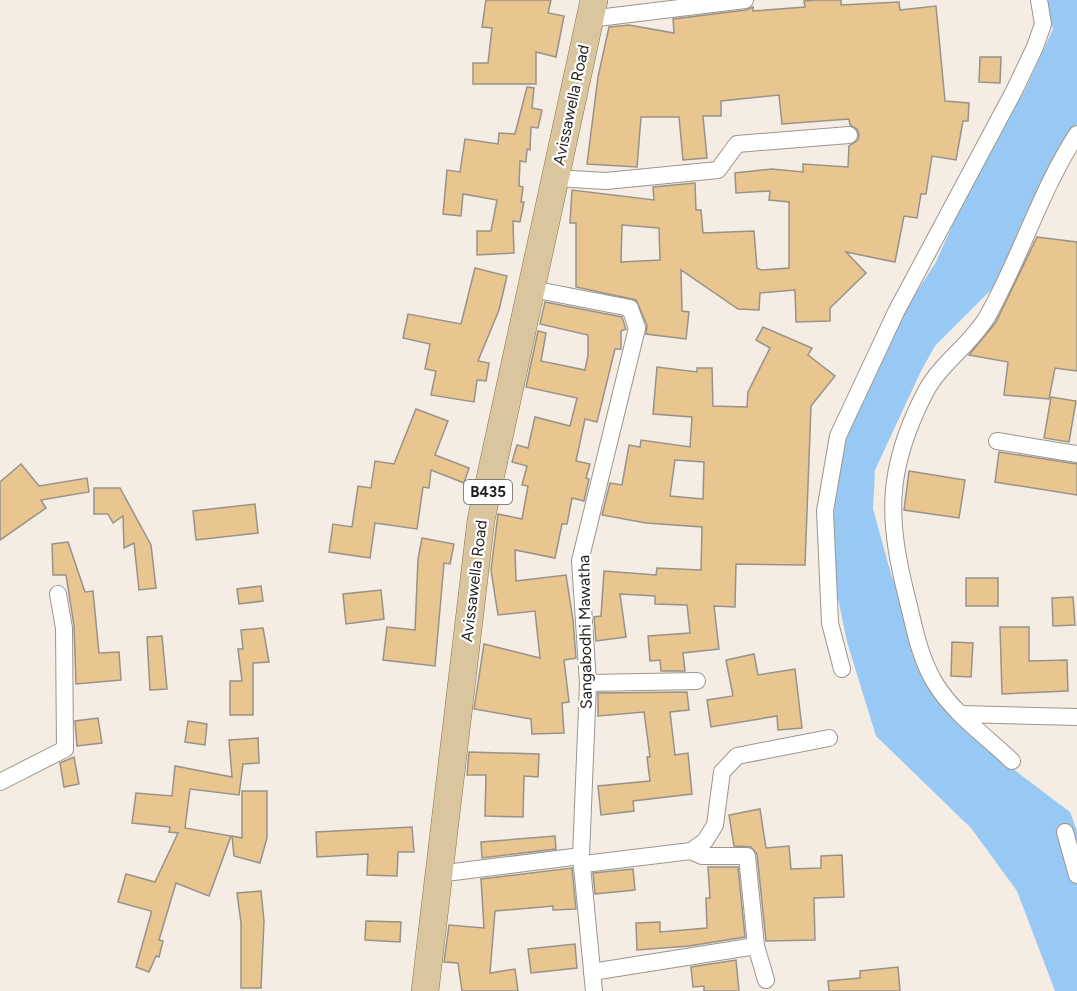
<svg xmlns="http://www.w3.org/2000/svg" width="1077" height="991" font-family="Figtree,sans-serif">
  <rect width="100%" height="100%" fill="#f5ede4"/>
  <path fill="#97c9f4" d="M1045 0H1077V124L1046 172 1002 279 935 346 921 371 875 470 873 509 891 574 934 690 1009 766 1070 812 1077 831V991H1055L1017 891 971 828 876 736 847 642 831 564 837 470 859 397 895 326 936 262 976 173 1025 90 1053 29Z"/>
  <g fill="#e9c590" stroke="#989289" stroke-width="1.5" fill-rule="evenodd">
    <path d="M486 0H551L548 13 564 16 556 57 536 52V84H473V63H488L492 28 482 27Z"/>
    <path d="M816 0H841V5L899 2 900 10 936 6 945 101 969 103 968 121H963L956 160 932 156 926 194H921L917 218 904 216 895 262 846 252 866 273 830 308V321L796 322 795 290 760 293 759 310 738 309 681 270 682 311 689 312 686 339 646 334 647 325 636 300 576 287V223H570L572 190 654 200 653 187 695 183 696 210H701L703 233 754 231 757 268 761 270 789 268V202L769 200 770 191 736 193 735 173 772 169 803 172V164L848 167 849 146 858 140 859 134 857 129 850 125 849 119 782 124 779 95 721 101V116H703L707 158 683 160 679 117H641L637 167 587 164 598 77 609 27 629 25 674 33 673 19 746 10 753 7V11L805 7 804 1ZM622 225 659 228 660 260 621 262Z"/>
    <path d="M980 57H1001L1000 83 979 82Z"/>
    <path d="M527 87 534 88 532 108 542 110 538 128 531 127 530 150 527 149 526 162 520 161 519 186 523 187 521 202H524L520 222 513 221 514 253 477 255V231H491L497 200 463 194 461 216 443 214 447 170 460 172 465 139 498 144 499 133 515 134Z"/>
    <path d="M1037 237 1077 242V371L1055 368 1049 399 1004 395 1008 362 969 355 996 322Z"/>
    <path d="M475 268 507 276 499 310 478 361 489 363 486 381 477 380 474 402 431 395 436 371 425 369 430 344 403 338 408 314 461 324Z"/>
    <path d="M545 302 622 317 626 329 621 331V349H615L597 422 585 419 576 461 590 464 586 478 589 479 584 501 572 498 567 524H562L555 558 515 550 516 581 566 575 573 620 576 658 564 660 569 702 562 703 564 733 532 734 531 719 474 709 484 644 540 658 535 611 498 615 491 570 498 514 522 519 528 486 522 485 527 466 512 462 517 445 528 448 535 417 570 426 577 398 526 387 538 331 546 333 541 361 585 370 588 355V335L540 324Z"/>
    <path d="M763 327 812 348 808 355 835 376 811 406 805 565 736 564 735 607 714 606 719 649 683 653 685 671H661L660 660 650 661 648 636 690 633 687 605 655 604V596L620 594 626 637 596 641 594 617 601 616 604 571 656 575 657 568 701 570 702 527 646 523 602 515 610 483 622 485 629 445 640 447 641 440 690 447 692 417 653 414 657 367 697 372V368H712L713 406 747 407 748 392 770 348 756 340ZM675 460 704 462 703 499 670 496Z"/>
    <path d="M1051 397 1076 401 1069 442 1044 438Z"/>
    <path d="M416 409 448 421 435 455 469 468 464 483 431 470 429 488 423 487 417 529 375 523 370 558 329 552 333 524 352 527 358 486 371 488 375 461 394 464Z"/>
    <path d="M999 452 1077 464V495L995 482Z"/>
    <path d="M21 464 39 486 87 478 89 492 41 500 46 508 0 540V482Z"/>
    <path d="M909 471 965 480 959 518 904 510Z"/>
    <path d="M94 488H120L151 545 156 588 139 590 134 543 124 548 123 516 113 523 108 514H94Z"/>
    <path d="M255 504 258 533 196 540 193 511Z"/>
    <path d="M422 538 454 544 450 564 444 563 435 666 383 660 387 627 415 630 418 559Z"/>
    <path d="M68 542 85 592 93 591 99 653 119 652 121 680 76 684 74 626 66 575H53L52 544Z"/>
    <rect x="966" y="578" width="32" height="28"/>
    <path d="M261 586 263 601 239 604 237 589Z"/>
    <path d="M381 590 384 619 346 624 343 594Z"/>
    <path d="M1073 597 1075 625 1053 626 1052 598Z"/>
    <path d="M1000 627H1029V661L1067 660 1068 691 1002 694Z"/>
    <path d="M263 628 269 662 253 663V715H230V681H242L238 649H243L241 630Z"/>
    <path d="M162 636 167 689 150 690 147 637Z"/>
    <path d="M952 642 973 643 971 677 951 676Z"/>
    <path d="M754 654 758 675 795 669 802 728 778 730 777 716 711 727 707 700 733 696 726 660Z"/>
    <path d="M687 692 689 710 670 712 675 755 688 753 692 794 633 801 634 811 601 815 598 786 650 781 647 757H650L644 712 598 716V693Z"/>
    <path d="M98 718 102 743 77 746 75 721Z"/>
    <path d="M188 721 207 724 205 745 185 742Z"/>
    <path d="M258 738 259 763 243 764 239 795 190 789 185 828 231 836 209 896 176 883 159 940 163 941 159 957 156 956 149 972 136 967 151 914V911L118 902 126 874 155 882 178 833 169 832 170 827 132 823 136 793 172 796 175 766 232 777 229 740Z"/>
    <path d="M469 752 539 754 538 777 524 776 523 817 485 816 486 775H467Z"/>
    <path d="M74 757 79 784 64 787 60 763Z"/>
    <path d="M242 791H267V838L260 863 234 856 232 836 242 838Z"/>
    <path d="M760 809 766 848 789 846 791 869 821 868V856L842 855 844 897 814 898 815 940 766 941 757 854 751 847 734 846 729 815Z"/>
    <path d="M412 827 414 852H398L397 876 367 875 368 854 317 857 316 832Z"/>
    <path d="M555 836 556 849 482 858 481 842Z"/>
    <path d="M708 867H738L745 937 689 946 637 950 636 923 660 922V932L707 928 706 898H710Z"/>
    <path d="M572 868 576 909 553 910V906L495 911 490 973 515 969 518 991H462L458 963 444 962 449 925 484 928 481 879Z"/>
    <path d="M633 869 635 890 595 894 593 873Z"/>
    <path d="M261 891 264 921 261 988H241V923L237 893Z"/>
    <path d="M366 921 401 922 400 942 365 940Z"/>
    <path d="M575 944 577 968 531 973 528 949Z"/>
    <path d="M736 960 739 991H704V986L693 987 691 967Z"/>
    <path d="M898 967 900 991H829L828 981 860 978V971Z"/>
  </g>
  <g fill="none" stroke-linecap="round" stroke-linejoin="round">
    <defs>
      <g id="street">
        <path d="M589 19 745 0"/>
        <path d="M555 178 606 181 718 170 737 144 849 135"/>
        <path d="M532 289 630 308 637 328 580 561 588 683 581 856 594 991"/>
        <path d="M997 441 1077 454"/>
        <path d="M842 669 830 623 825 511 838 436 896 312 1014 91 1035 47 1043 24 1039 0"/>
        <path d="M588 683 697 681"/>
        <path d="M961 714 1077 717"/>
        <path d="M1012 761C987 737 953 713 935 683 921 660 915 632 909 606 887 521 884 471 926 391 941 363 971 344 987 317 1021 257 1040 191 1077 134"/>
        <path d="M0 782 65 749 64 628 58 594"/>
        <path d="M1065 832 1077 875"/>
        <path d="M691 851 702 856H747L756 946 766 980"/>
        <path d="M584 864 691 851 705 841 715 825 722 772 737 756 829 738"/>
        <path d="M438 874 581 856"/>
        <path d="M592 972 756 946"/>
      </g>
      <path id="primary" d="M425 991 481 520 594 0"/>
    </defs>
    <use href="#street" stroke="#9c958d" stroke-width="18"/>
    <use href="#primary" stroke="#897346" stroke-width="28"/>
    <use href="#street" stroke="#fff" stroke-width="16"/>
    <use href="#primary" stroke="#dac69e" stroke-width="27"/>
  </g>
  <g text-anchor="middle" dominant-baseline="central" stroke-width="4.5" stroke-linejoin="round" paint-order="stroke">
    <rect fill="#fff" stroke="#646260" stroke-width="1.5" x="464" y="480" width="48" height="24" rx="4.5"/>
    <g font-size="15" font-weight="bold" fill="#221f1c">
      <text x="488" y="492">B435</text>
    </g>
    <g font-size="16" fill="#221f1c" stroke="#fff">
      <text transform="translate(571 105) rotate(-78)">Avissawella Road</text>
      <text transform="translate(474 581) rotate(-83)">Avissawella Road</text>
      <text transform="translate(585 632) rotate(-91)">Sangabodhi Mawatha</text>
    </g>
  </g>
</svg>
